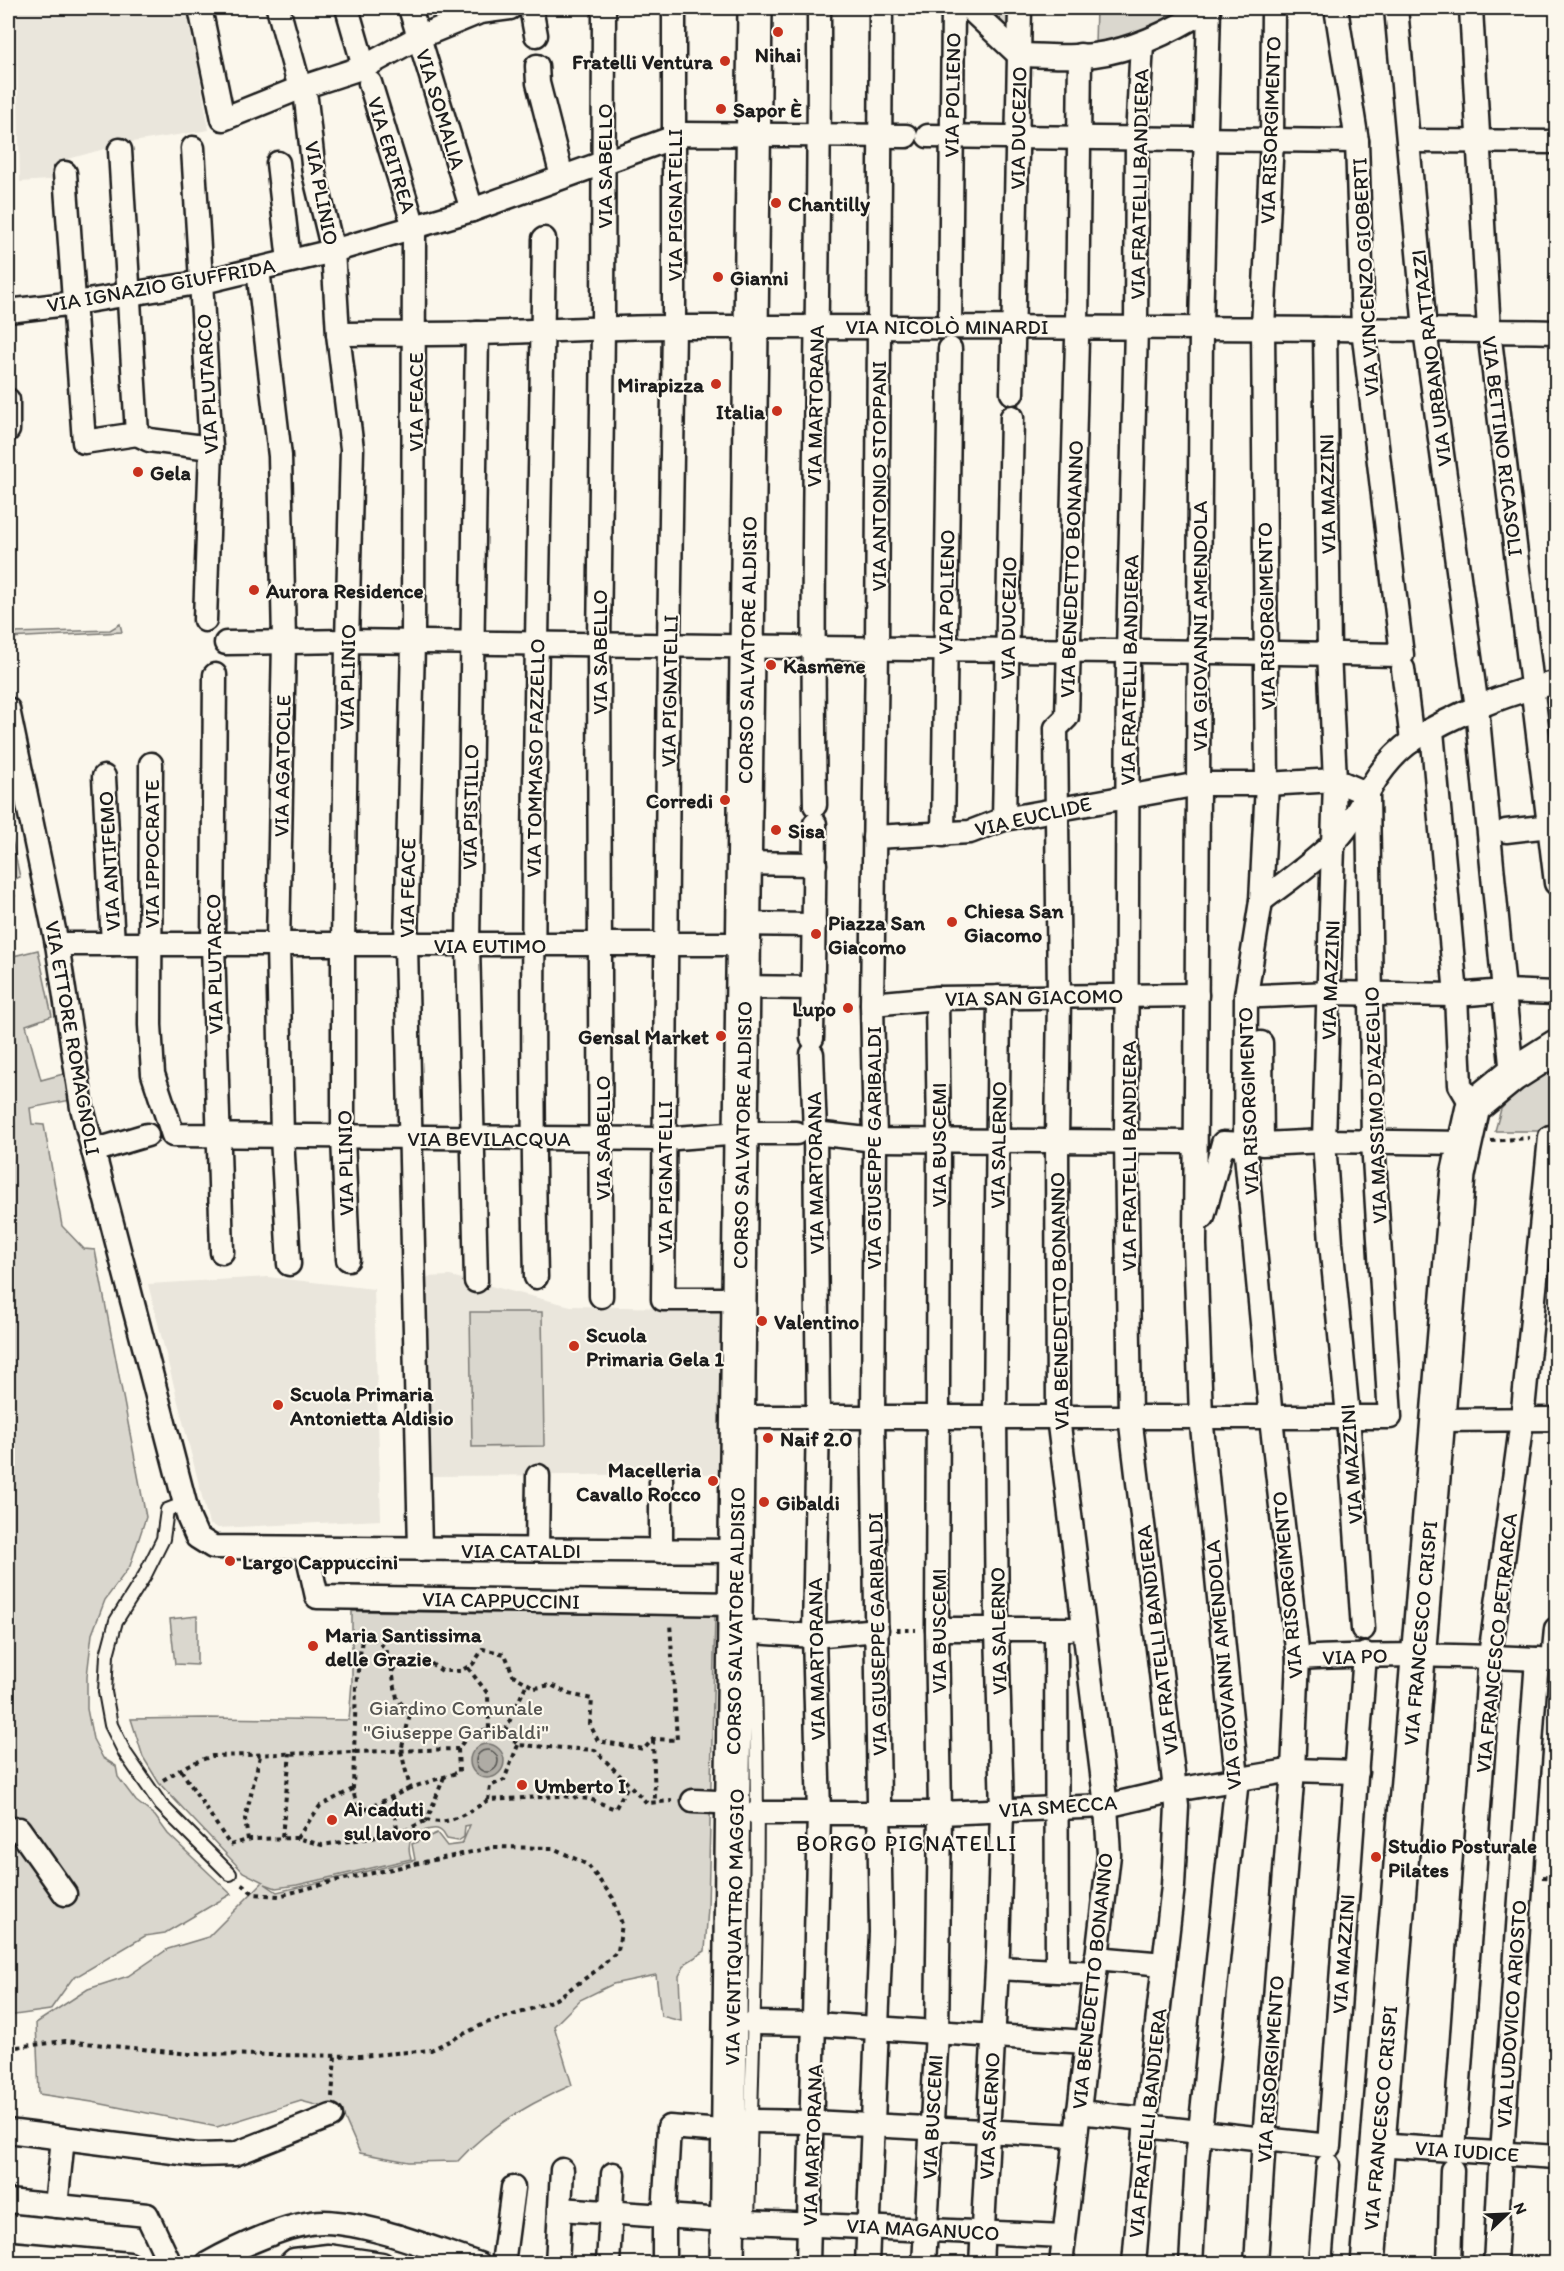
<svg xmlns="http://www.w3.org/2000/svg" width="1564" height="2271" font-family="Itim,sans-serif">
  <rect width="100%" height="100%" fill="#fbf7ec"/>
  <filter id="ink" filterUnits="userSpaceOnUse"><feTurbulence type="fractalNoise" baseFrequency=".0167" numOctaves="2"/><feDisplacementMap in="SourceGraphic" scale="12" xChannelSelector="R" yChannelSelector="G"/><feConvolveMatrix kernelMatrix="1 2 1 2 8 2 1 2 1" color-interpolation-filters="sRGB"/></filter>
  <g filter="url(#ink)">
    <g fill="#eae6dc">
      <path d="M16 8H188L209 130 126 143 61 161 62 179 20 182Z"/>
      <path d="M450 1276 571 1306 724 1309 721 1474 428 1476 423 1277Z"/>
      <path d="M268 1277 374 1289 381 1520 218 1528 209 1524 148 1284Z"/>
    </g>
    <g fill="#dad7ce" stroke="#7b7a75" stroke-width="1.5" fill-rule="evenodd">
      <path d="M983 8H1013L1012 38Z"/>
      <path d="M1096 8H1186L1138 35 1095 45Z"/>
      <path d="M8 601H10L14 633 110 630 120 624 122 632 8 638Z"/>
      <path d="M8 822 20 877 10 881 15 896 8 899Z"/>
      <path d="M38 950 52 1016 26 1025 41 1080 67 1073 71 1100 30 1108 32 1124 44 1125 62 1226 84 1249 95 1250 146 1517 130 1566 105 1600 92 1634 87 1676V1709L93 1739 103 1758 116 1766 118 1777 136 1801 155 1816 168 1834 231 1894 165 1933 145 1936 72 1979 50 2010 8 2016V954L9 957Z"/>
      <path d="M1556 1066V1131H1495L1501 1109 1519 1090Z"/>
      <path d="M470 1312H542L544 1446 472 1447Z"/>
      <path d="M352 1611 715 1616 708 1907 705 1951 686 1963 679 1976 681 2021 661 2016 656 1975 613 1984 580 2000 554 2026 572 2085C530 2103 488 2127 458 2161L409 2162 360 2153 342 2112 301 2101 217 2127 92 2102 39 2094 36 2023 88 1989 128 1976 168 1949 208 1937 263 1882 243 1872 159 1783 143 1757 131 1719 205 1718 349 1720 352 1682ZM470 1825 462 1844 447 1846 437 1833 412 1844 415 1860 277 1892 265 1884 276 1888 297 1885 411 1859C409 1853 408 1846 411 1839 413 1833 430 1828 437 1829 443 1830 444 1835 447 1839L458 1841 464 1837 465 1826Z"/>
      <path d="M197 1616V1665L175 1664 170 1619Z"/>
    </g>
    <circle fill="#afaca5" stroke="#74726e" stroke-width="1.5" cx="487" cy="1761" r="17"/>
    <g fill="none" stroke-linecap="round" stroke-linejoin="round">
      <circle stroke="#575653" stroke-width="1.5" cx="487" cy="1761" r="11"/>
      <defs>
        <g id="lane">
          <path d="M185 1503 167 1510 163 1539 145 1575 116 1621 107 1655 105 1692 111 1725 125 1753 161 1805 230 1874"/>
          <path d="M748 2222C753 2026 762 1829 753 1632"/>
        </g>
        <g id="street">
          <path d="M200 8 223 119 300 88 364 67 419 37 480 12 510 8"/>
          <path d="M278 8 300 88"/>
          <path d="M347 8 364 67"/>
          <path d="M410 8 472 210"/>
          <path d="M531 8 536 35"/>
          <path d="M674 8V327L669 646 663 1299H739"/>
          <path d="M969 8 1019 55C1044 55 1070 58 1094 55 1134 50 1176 29 1209 8"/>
          <path d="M1396 8 1425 330 1477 708 1512 1075"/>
          <path d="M1471 8 1489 331 1556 883"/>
          <path d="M537 66 538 83 562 177"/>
          <path d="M370 83 414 227 413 643 406 945 420 1549"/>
          <path d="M306 99 314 173 333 251 338 334 352 449 347 641 343 944V1137L348 1259"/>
          <path d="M928 136 1357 141"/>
          <path d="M1409 141 1556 142"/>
          <path d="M193 148 211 448 205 620"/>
          <path d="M120 150 137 434 149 440 211 448"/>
          <path d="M278 163 289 261"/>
          <path d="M65 173 84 442 137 434"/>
          <path d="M258 269 280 456 284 641 278 944 282 1137 289 1264"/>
          <path d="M8 311 75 303 203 282 333 251 472 210 683 134 906 136"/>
          <path d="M950 326 953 8"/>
          <path d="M1077 327 1080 55"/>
          <path d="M1325 329 1329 652 1335 780 1324 1141 1331 1243 1348 1416 1363 1629"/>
          <path d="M338 334C385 333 432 335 479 333 544 331 609 327 675 327 969 327 1263 327 1556 332"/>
          <path d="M1012 393 1020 8"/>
          <path d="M8 400V430"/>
          <path d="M226 643 347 641 796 647"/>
          <path d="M812 648 1115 651"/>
          <path d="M1141 651 1402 655 1363 329 1357 141 1336 8"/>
          <path d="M1403 669 1412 741"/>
          <path d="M215 675 213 944 222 1252"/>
          <path d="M8 709 57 944 82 1108 189 1519 197 1537 213 1547 736 1551"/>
          <path d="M1432 731 1456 995 1460 1085 1473 1107"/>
          <path d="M151 764 150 1025 153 1074 173 1135 664 1139 740 1133H796"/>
          <path d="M104 777 113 944"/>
          <path d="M815 805C810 539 820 273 819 8"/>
          <path d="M1004 819 1012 417"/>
          <path d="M1506 831 1550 826"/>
          <path d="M943 835 950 349"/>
          <path d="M743 863 815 864"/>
          <path d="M1261 901C1284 883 1311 865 1332 844 1352 826 1363 798 1378 776 1387 763 1400 749 1413 740 1451 716 1512 690 1556 683"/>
          <path d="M744 924 814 925"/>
          <path d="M57 944H744"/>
          <path d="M744 987 813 988"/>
          <path d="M1260 996 1330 993 1456 995 1504 991 1556 993"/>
          <path d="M872 1004 937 998 1197 995"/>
          <path d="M812 1038 815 824"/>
          <path d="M1261 1043 1262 1144 1324 1141 1465 1143"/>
          <path d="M815 1133 875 1140 1195 1142"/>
          <path d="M93 1151 147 1135"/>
          <path d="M1203 1217 1223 1143 1245 1144"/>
          <path d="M536 1277C528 931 539 585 544 239"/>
          <path d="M476 1281 468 944 477 333"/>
          <path d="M601 1296 599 645 603 328 604 8"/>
          <path d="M737 1418 754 1417H1390L1373 1142 1368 794 1335 780 1267 784H1199L1004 819 970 832 874 837"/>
          <path d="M1438 1420 1556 1419"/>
          <path d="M306 1548 317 1597 735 1604"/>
          <path d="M537 1549 538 1476"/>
          <path d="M661 1551V1479"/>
          <path d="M937 1629H1070"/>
          <path d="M1056 1629 1057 1970"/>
          <path d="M753 1632 814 1636 877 1630"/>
          <path d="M1298 1658C1385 1653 1470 1655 1556 1660"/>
          <path d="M1553 1660 1556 1629"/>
          <path d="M693 1801 717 1802"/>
          <path d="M756 1813H940L1106 1806 1175 1790 1293 1770 1357 1772"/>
          <path d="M8 1830 19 1829 65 1894"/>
          <path d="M1096 1958 1164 1964"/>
          <path d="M998 1968 1095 1973"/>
          <path d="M754 2023 815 2024 1086 2042"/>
          <path d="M1078 2112 1146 2119"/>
          <path d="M751 2121 812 2122 1075 2136"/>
          <path d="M1145 2126 1329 2146 1365 1654"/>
          <path d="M8 2131 197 2155 235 2154 331 2116"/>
          <path d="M1377 2145 1556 2157"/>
          <path d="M1454 2150 1490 1656 1522 1420 1550 1137"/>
          <path d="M1502 2153 1537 1659"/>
          <path d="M8 2201 147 2215 170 2264"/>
          <path d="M56 2206 63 2138"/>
          <path d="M560 2209 709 2219"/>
          <path d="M748 2222 1063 2236"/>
          <path d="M8 2253 129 2264"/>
          <path d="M207 2264C237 2247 290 2222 324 2222 371 2223 433 2249 479 2264"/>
          <path d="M290 2264 294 2260 328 2256 382 2264"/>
          <path d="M503 2264 513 2188"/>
          <path d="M557 2264 562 2170"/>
          <path d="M608 2264 613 2174"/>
          <path d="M664 2264V2216L669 2127 709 2130"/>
          <path d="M808 2264 819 1813 814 1636 818 1416 815 1133 812 1054"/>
          <path d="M867 2264 881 1932 873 1416 875 1140 872 1004 877 648 881 8"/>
          <path d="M924 2264 937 2032 940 1813 937 1629 939 1140 937 998"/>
          <path d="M981 2264 998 1950 1002 1811 997 1629 995 1417 999 997"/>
          <path d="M1061 2264 1109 1855 1106 1806 1058 1417 1057 1141 1059 997 1056 728 1067 717 1077 339"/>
          <path d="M1134 2264 1146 2119 1173 1886 1177 1806 1130 1416 1126 1141 1128 651 1136 327 1137 138 1142 43"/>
          <path d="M1191 2264 1197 2160 1237 1779 1201 1416 1195 1245 1201 327 1209 8"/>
          <path d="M1256 2264 1264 2139 1293 1770 1298 1658 1271 1418 1245 1144 1246 995 1261 901 1267 784 1263 328 1272 139 1273 8"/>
          <path d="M1320 2264 1328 2165"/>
          <path d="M1449 2264 1452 2170"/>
          <path d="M1495 2264 1500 2169"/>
        </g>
        <g id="secondary">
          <path d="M727 2264 755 8"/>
          <path d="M1368 2264 1458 1175 1473 1107 1512 1075 1556 1047"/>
        </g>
      </defs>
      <use href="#lane" stroke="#1c1c1c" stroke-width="16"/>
      <use href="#street" stroke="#1c1c1c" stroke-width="27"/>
      <use href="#secondary" stroke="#1c1c1c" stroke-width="38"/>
      <g stroke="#1c1c1c" stroke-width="4" stroke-dasharray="4.5 4.5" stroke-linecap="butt">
        <path d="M833 925 852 926"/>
        <path d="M1491 1141 1529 1138"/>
        <path d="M896 1630H916"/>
        <path d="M468 1668 488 1694 489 1729"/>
        <path d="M392 1671 386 1648 363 1631 356 1687 353 1789 358 1813 410 1788"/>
        <path d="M505 1731 527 1683"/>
        <path d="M653 1740 655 1802"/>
        <path d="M518 1745 504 1780 490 1786 488 1800 561 1796 590 1799 615 1809 629 1784"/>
        <path d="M458 1749 459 1772 410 1788 401 1751 410 1715 397 1698 392 1671 403 1660H426L442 1671H460L473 1664 483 1649 505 1654 513 1675 535 1688 551 1685 569 1694 592 1699 590 1724 598 1741 644 1749 653 1739 677 1740 670 1623"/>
        <path d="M181 1770 230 1845 251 1839 297 1838"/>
        <path d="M444 1777 427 1820C448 1827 471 1811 488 1800"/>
        <path d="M163 1780 188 1765 212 1756 458 1749 469 1734 489 1729 505 1731 518 1745 595 1750 647 1803 672 1801"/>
        <path d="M353 1789 320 1806 297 1838 322 1845 398 1834"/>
        <path d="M392 1797 398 1834 427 1820"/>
        <path d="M282 1837 290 1753"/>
        <path d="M248 1840 245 1819 260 1756"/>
        <path d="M1542 1877 1556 1878"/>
        <path d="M8 2048 66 2041 189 2054 360 2056 431 2050 486 2023 526 2011 556 1999 597 1970 618 1951 622 1924 613 1898 588 1865 553 1848 495 1847 335 1881 279 1896 254 1894 242 1884"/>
        <path d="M332 2097 335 2056"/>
      </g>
      <use href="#lane" stroke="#fbf7ec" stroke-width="12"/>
      <use href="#street" stroke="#fbf7ec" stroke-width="22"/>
      <use href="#secondary" stroke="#fbf7ec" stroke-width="33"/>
    </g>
  </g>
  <g fill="#c8321e" stroke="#fbf7ec" stroke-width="2">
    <circle cx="778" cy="32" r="6"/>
    <circle cx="725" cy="61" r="6"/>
    <circle cx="721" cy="109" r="6"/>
    <circle cx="776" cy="203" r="6"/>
    <circle cx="718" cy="277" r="6"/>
    <circle cx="716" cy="384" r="6"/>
    <circle cx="777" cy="411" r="6"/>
    <circle cx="138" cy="472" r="6"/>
    <circle cx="254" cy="590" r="6"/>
    <circle cx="771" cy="665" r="6"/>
    <circle cx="725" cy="800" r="6"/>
    <circle cx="776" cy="830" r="6"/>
    <circle cx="952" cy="922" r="6"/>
    <circle cx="816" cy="934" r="6"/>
    <circle cx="848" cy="1008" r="6"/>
    <circle cx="721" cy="1036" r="6"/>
    <circle cx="762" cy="1321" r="6"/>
    <circle cx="574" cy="1346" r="6"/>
    <circle cx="278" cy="1405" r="6"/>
    <circle cx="768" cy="1438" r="6"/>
    <circle cx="713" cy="1481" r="6"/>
    <circle cx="764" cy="1502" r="6"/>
    <circle cx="230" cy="1561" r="6"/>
    <circle cx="313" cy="1646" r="6"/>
    <circle cx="522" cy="1785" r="6"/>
    <circle cx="332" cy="1820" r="6"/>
    <circle cx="1376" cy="1857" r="6"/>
  </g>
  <g text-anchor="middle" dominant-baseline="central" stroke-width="4.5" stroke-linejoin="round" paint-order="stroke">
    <g font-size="21" font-weight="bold" fill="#1c1c1c" stroke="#fbf7ec" text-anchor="start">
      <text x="778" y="54" text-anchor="middle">Nihai</text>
      <text x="713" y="61" text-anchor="end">Fratelli Ventura</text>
      <text x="733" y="109">Sapor È</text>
      <text x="788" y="203">Chantilly</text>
      <text x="730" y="277">Gianni</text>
      <text x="704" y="384" text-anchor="end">Mirapizza</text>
      <text x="765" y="411" text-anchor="end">Italia</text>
      <text x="150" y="472">Gela</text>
      <text x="266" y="590">Aurora Residence</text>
      <text x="783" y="665">Kasmene</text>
      <text x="713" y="800" text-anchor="end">Corredi</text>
      <text x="788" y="830">Sisa</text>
      <text x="964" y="910">Chiesa San<tspan x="964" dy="24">Giacomo</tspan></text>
      <text x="828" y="922">Piazza San<tspan x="828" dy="24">Giacomo</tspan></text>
      <text x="836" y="1008" text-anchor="end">Lupo</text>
      <text x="709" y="1036" text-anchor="end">Gensal Market</text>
      <text x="774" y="1321">Valentino</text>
      <text x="586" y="1334">Scuola<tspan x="586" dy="24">Primaria Gela 1</tspan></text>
      <text x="290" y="1393">Scuola Primaria<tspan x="290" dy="24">Antonietta Aldisio</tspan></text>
      <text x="780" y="1438">Naif 2.0</text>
      <text x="701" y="1469" text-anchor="end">Macelleria<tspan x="701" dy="24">Cavallo Rocco</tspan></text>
      <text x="776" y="1502">Gibaldi</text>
      <text x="242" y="1561">Largo Cappuccini</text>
      <text x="325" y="1634">Maria Santissima<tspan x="325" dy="24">delle Grazie</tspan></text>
      <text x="534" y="1785">Umberto I</text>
      <text x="344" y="1808">Ai caduti<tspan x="344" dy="24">sul lavoro</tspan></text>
      <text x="1388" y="1845">Studio Posturale<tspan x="1388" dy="24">Pilates</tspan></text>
    </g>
    <g font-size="21" fill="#1c1c1c" stroke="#fbf7ec">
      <text transform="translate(952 95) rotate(-89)">VIA POLIENO</text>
      <text transform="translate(441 109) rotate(73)">VIA SOMALIA</text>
      <text transform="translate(1018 128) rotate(-89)">VIA DUCEZIO</text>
      <text transform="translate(1270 130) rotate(-88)">VIA RISORGIMENTO</text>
      <text transform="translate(392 155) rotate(73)">VIA ERITREA</text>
      <text transform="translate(604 166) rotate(-90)">VIA SABELLO</text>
      <text transform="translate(1139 184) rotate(-89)">VIA FRATELLI BANDIERA</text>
      <text transform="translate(322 193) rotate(79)">VIA PLINIO</text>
      <text transform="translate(674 205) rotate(-90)">VIA PIGNATELLI</text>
      <text transform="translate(1365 277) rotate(-93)">VIA VINCENZO GIOBERTI</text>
      <text transform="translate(161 285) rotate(-10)">VIA IGNAZIO GIUFFRIDA</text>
      <text x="947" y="326">VIA NICOLÒ MINARDI</text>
      <text transform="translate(1431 358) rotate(-97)">VIA URBANO RATTAZZI</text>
      <text transform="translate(207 384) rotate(-93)">VIA PLUTARCO</text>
      <text transform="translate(415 402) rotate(-90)">VIA FEACE</text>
      <text transform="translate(815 406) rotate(-89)">VIA MARTORANA</text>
      <text transform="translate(1503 446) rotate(83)">VIA BETTINO RICASOLI</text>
      <text transform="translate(878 476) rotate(-90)">VIA ANTONIO STOPPANI</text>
      <text transform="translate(1327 494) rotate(-91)">VIA MAZZINI</text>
      <text transform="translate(1071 569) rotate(-88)">VIA BENEDETTO BONANNO</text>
      <text transform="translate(946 592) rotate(-89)">VIA POLIENO</text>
      <text transform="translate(1266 616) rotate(-91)">VIA RISORGIMENTO</text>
      <text transform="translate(1008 618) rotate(-89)">VIA DUCEZIO</text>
      <text transform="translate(1199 626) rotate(-90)">VIA GIOVANNI AMENDOLA</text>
      <text transform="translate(747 650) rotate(-89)">CORSO SALVATORE ALDISIO</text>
      <text transform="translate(599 652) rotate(-90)">VIA SABELLO</text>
      <text transform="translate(1129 670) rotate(-89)">VIA FRATELLI BANDIERA</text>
      <text transform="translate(347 677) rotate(-89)">VIA PLINIO</text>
      <text transform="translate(669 691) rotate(-89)">VIA PIGNATELLI</text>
      <text transform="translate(535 758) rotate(-89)">VIA TOMMASO FAZZELLO</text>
      <text transform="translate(282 766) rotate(-89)">VIA AGATOCLE</text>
      <text transform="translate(470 807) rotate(-89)">VIA PISTILLO</text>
      <text transform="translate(1033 816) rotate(-13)">VIA EUCLIDE</text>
      <text transform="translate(151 854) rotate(-90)">VIA IPPOCRATE</text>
      <text transform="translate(109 861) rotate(-93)">VIA ANTIFEMO</text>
      <text transform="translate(407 888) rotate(-89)">VIA FEACE</text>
      <text x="490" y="945">VIA EUTIMO</text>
      <text transform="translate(214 964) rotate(-91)">VIA PLUTARCO</text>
      <text transform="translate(1330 980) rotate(-88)">VIA MAZZINI</text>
      <text transform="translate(1034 997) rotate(-1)">VIA SAN GIACOMO</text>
      <text transform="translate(73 1038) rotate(80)">VIA ETTORE ROMAGNOLI</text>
      <text transform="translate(1248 1101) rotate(-92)">VIA RISORGIMENTO</text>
      <text transform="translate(1375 1105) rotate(-92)">VIA MASSIMO D'AZEGLIO</text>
      <text transform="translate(742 1135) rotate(-89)">CORSO SALVATORE ALDISIO</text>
      <text x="489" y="1138">VIA BEVILACQUA</text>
      <text transform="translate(602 1138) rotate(-90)">VIA SABELLO</text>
      <text transform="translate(938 1145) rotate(-90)">VIA BUSCEMI</text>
      <text transform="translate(998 1145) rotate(-89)">VIA SALERNO</text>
      <text transform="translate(873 1148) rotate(-90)">VIA GIUSEPPE GARIBALDI</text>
      <text transform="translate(1128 1156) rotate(-90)">VIA FRATELLI BANDIERA</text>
      <text transform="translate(345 1163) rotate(-91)">VIA PLINIO</text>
      <text transform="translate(815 1173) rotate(-91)">VIA MARTORANA</text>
      <text transform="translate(664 1177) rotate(-90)">VIA PIGNATELLI</text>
      <text transform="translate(1059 1301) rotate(-91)">VIA BENEDETTO BONANNO</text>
      <text transform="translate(1351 1464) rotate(-94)">VIA MAZZINI</text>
      <text x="521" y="1550">VIA CATALDI</text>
      <text transform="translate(1287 1585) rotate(-95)">VIA RISORGIMENTO</text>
      <text transform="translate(501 1600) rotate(1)">VIA CAPPUCCINI</text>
      <text transform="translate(735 1621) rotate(-89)">CORSO SALVATORE ALDISIO</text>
      <text transform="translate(938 1631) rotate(-90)">VIA BUSCEMI</text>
      <text transform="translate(998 1631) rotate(-91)">VIA SALERNO</text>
      <text transform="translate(1420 1633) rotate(-85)">VIA FRANCESCO CRISPI</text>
      <text transform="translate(877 1634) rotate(-91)">VIA GIUSEPPE GARIBALDI</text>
      <text transform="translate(1157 1640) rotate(-97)">VIA FRATELLI BANDIERA</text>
      <text transform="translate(1496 1643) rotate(-84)">VIA FRANCESCO PETRARCA</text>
      <text transform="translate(1355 1656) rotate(-2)">VIA PO</text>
      <text transform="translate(816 1659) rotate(-91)">VIA MARTORANA</text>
      <text transform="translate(1223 1665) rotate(-95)">VIA GIOVANNI AMENDOLA</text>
      <text transform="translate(1058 1806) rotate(-4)">VIA SMECCA</text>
      <text transform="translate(734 1927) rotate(-89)">VIA VENTIQUATTRO MAGGIO</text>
      <text transform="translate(1343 1954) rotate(-86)">VIA MAZZINI</text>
      <text transform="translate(1092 1981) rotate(-84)">VIA BENEDETTO BONANNO</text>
      <text transform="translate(1511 2014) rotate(-86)">VIA LUDOVICO ARIOSTO</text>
      <text transform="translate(1270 2069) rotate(-86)">VIA RISORGIMENTO</text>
      <text transform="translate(989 2116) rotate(-87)">VIA SALERNO</text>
      <text transform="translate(932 2117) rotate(-87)">VIA BUSCEMI</text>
      <text transform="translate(1380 2118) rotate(-85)">VIA FRANCESCO CRISPI</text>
      <text transform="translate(1147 2123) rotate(-84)">VIA FRATELLI BANDIERA</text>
      <text transform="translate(812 2145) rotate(-88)">VIA MARTORANA</text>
      <text transform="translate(1467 2151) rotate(4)">VIA IUDICE</text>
      <text transform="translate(923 2229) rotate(3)">VIA MAGANUCO</text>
    </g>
    <g font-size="21" fill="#555451" stroke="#fbf7ec">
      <text x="456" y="1707">Giardino Comunale<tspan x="456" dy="24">"Giuseppe Garibaldi"</tspan></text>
    </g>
    <g font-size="22" letter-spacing="1.5" fill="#1c1c1c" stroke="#fbf7ec">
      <text x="907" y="1843">BORGO PIGNATELLI</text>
    </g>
  </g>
  <rect width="1564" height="2271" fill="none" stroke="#fbf7ec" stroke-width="30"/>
  <rect x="15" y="15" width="1534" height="2241" fill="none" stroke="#1c1c1c" stroke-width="2" filter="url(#ink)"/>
  <g transform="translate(1507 2214) rotate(67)" stroke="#fbf7ec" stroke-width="4.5" paint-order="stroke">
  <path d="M0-4.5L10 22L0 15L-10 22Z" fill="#1c1c1c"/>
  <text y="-9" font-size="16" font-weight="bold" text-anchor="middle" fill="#1c1c1c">N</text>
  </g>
</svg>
